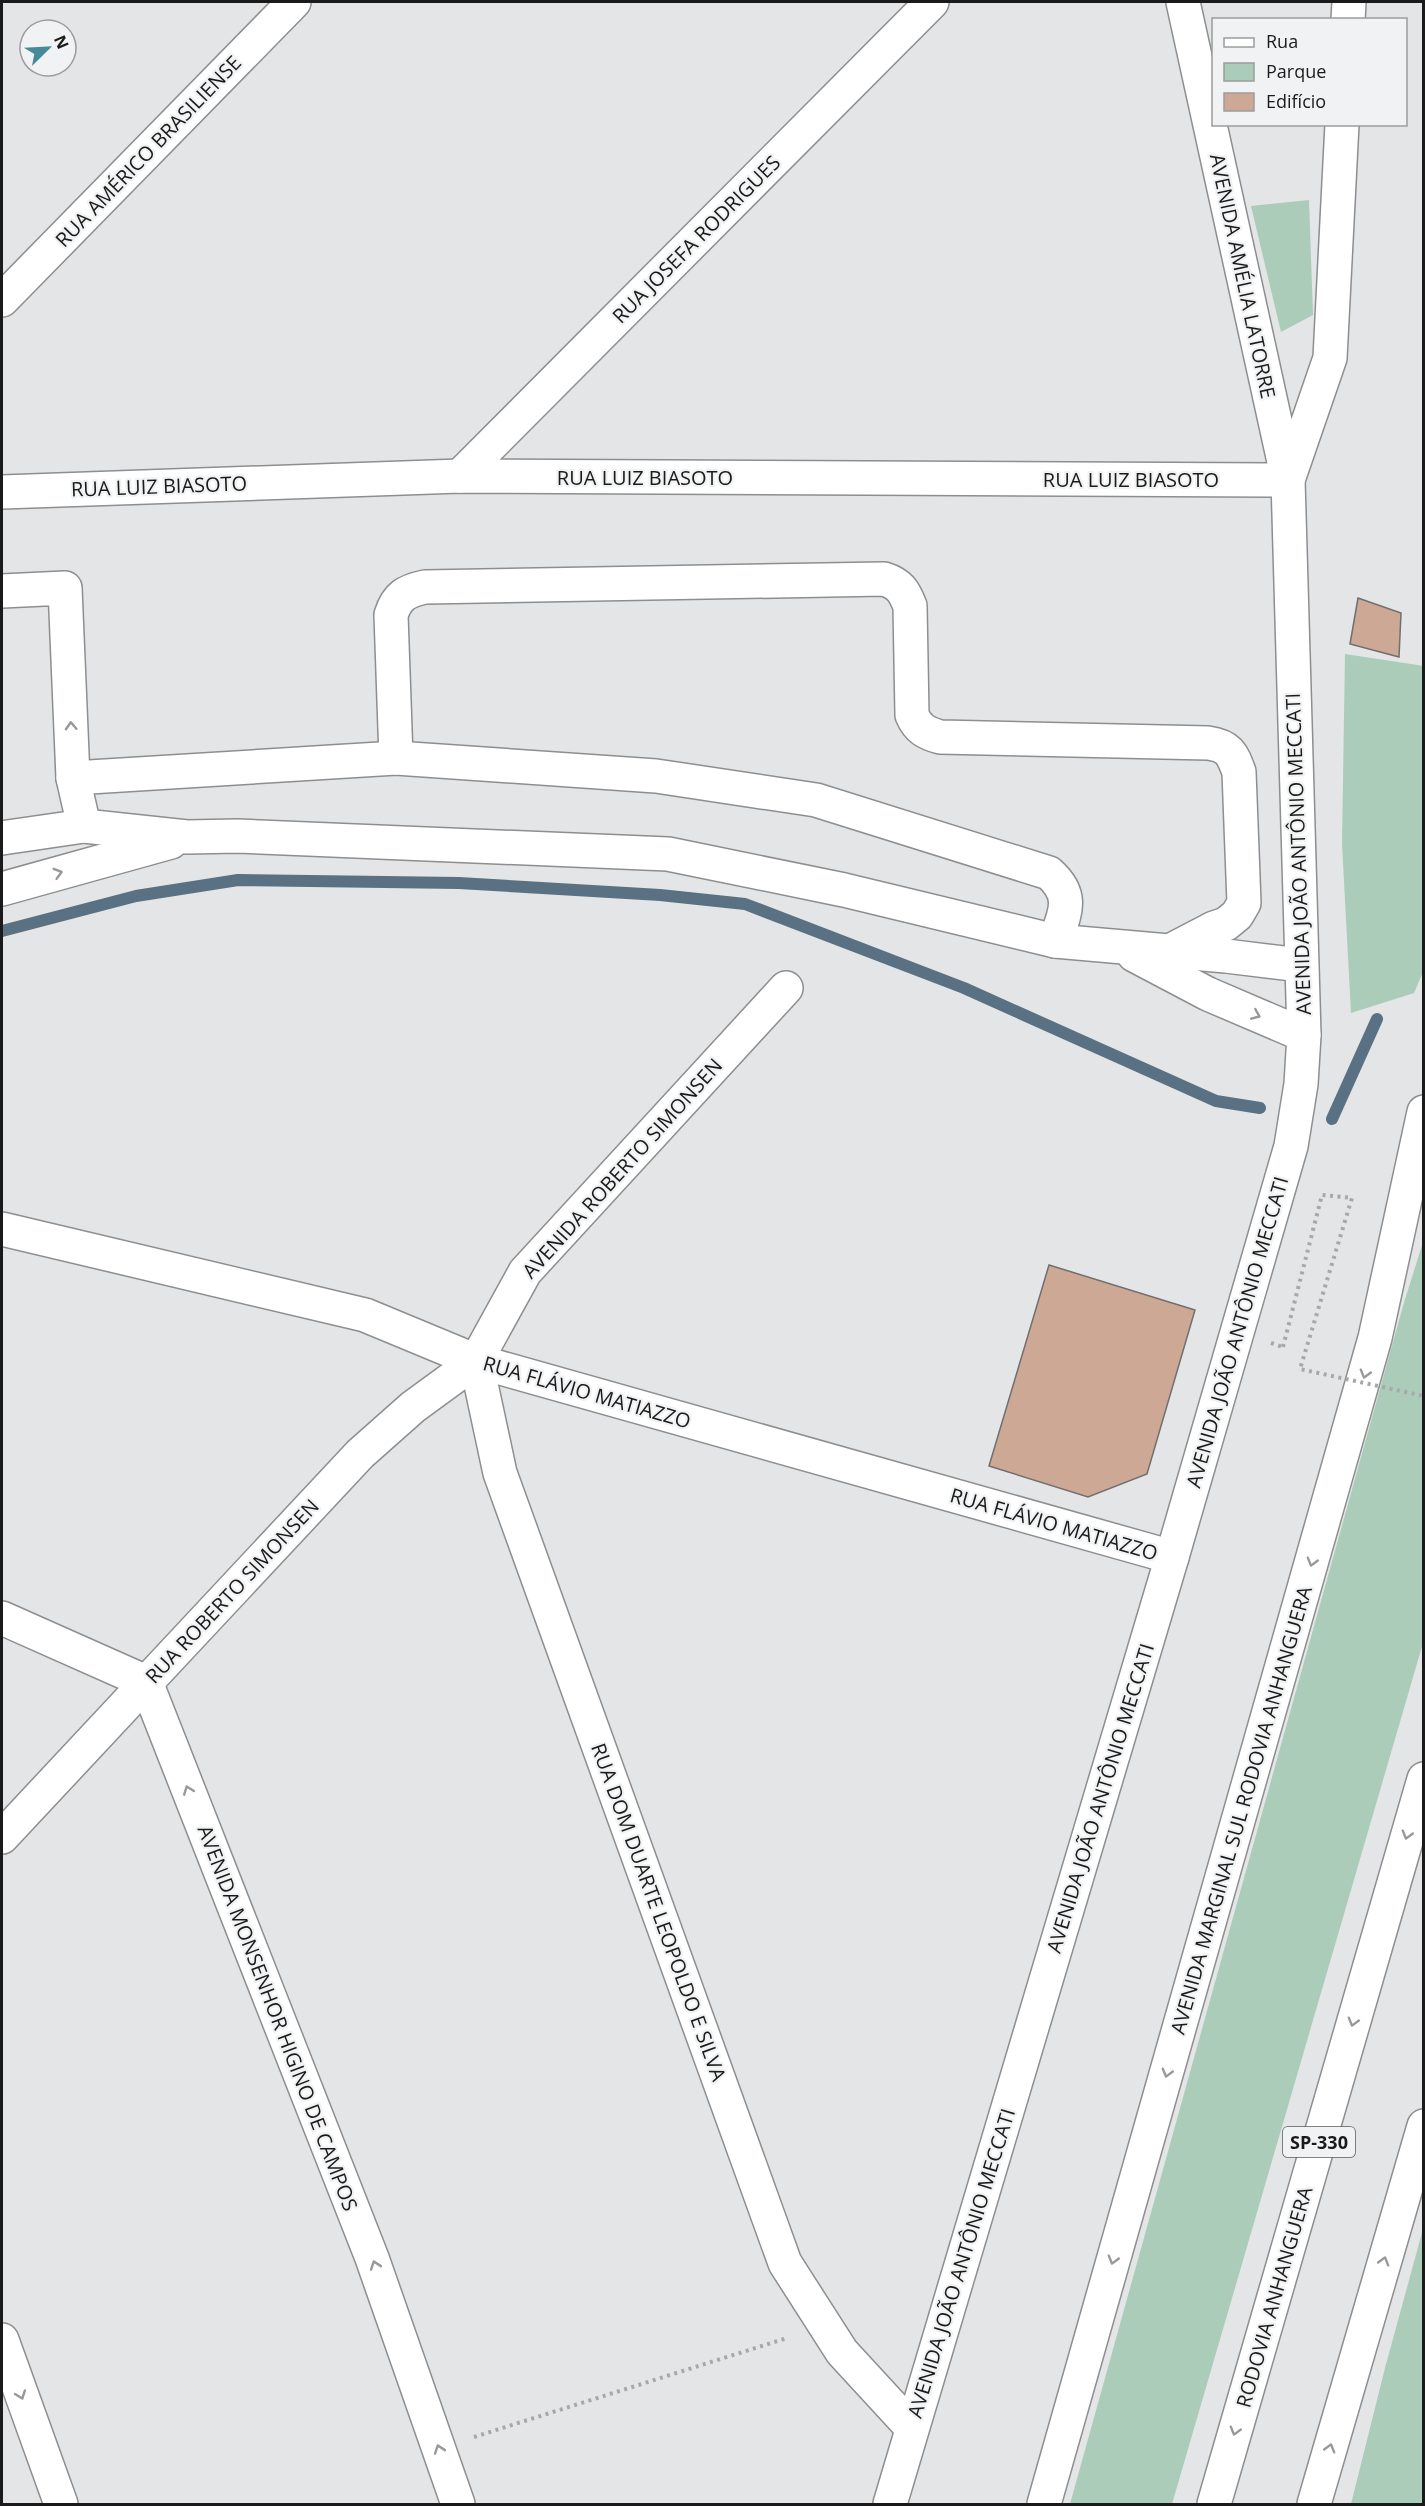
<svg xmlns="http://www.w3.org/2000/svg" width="1425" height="2506" font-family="'Open Sans',sans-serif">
  <rect width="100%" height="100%" fill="#e4e5e6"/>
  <g fill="#abccb9">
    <path d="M1309 200 1313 315 1281 332 1251 206Z"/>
    <path d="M1345 654 1424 666 1423 972 1414 993 1351 1013 1342 844Z"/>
    <path d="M1423 1242V1643L1172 2504H1070L1403 1306Z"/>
    <path d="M1423 2229V2504H1351L1385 2368Z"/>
  </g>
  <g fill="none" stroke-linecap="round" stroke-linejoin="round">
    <g stroke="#597182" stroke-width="12">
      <path d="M2 931 136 896 238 880 459 883 660 895 745 904 964 988 1216 1101 1260 1108"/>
      <path d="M1332 1119 1377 1019"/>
    </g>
  </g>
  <g fill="#cda894" stroke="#706f6f" stroke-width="1.5">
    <path d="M1358 598 1401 613 1399 657 1350 644Z"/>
    <path d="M1049 1265 1195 1310 1147 1474 1088 1497 989 1466Z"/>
  </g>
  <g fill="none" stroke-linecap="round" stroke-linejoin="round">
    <defs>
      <g id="minor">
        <path d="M2 300 294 2"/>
        <path d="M460 476 932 2"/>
        <path d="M2 492 460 476 1288 480"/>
        <path d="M2 591 65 588 73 778 84 826"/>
        <path d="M396 758 391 615C397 596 406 591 425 587L884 579C900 584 904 591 910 606L912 715C918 729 926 733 940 737L1208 743C1229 746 1232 753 1239 772L1244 903 1237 915 1226 924 1214 928 1168 952"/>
        <path d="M73 778 396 758 656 776 816 800 1049 873C1075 896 1065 913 1055 941"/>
        <path d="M2 838 84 826 187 837 237 836 668 854 844 890 1055 941 1226 956 1301 965"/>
        <path d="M2 889 171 842"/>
        <path d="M1134 955 1208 994 1304 1035"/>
        <path d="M2 1229 365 1315 476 1361 1172 1557"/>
        <path d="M476 1361 500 1473 785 2263 842 2352 912 2428"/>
        <path d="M2 1618 146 1682 372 2258 458 2504"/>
        <path d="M2 1837 360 1454 413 1407 476 1361 525 1272 786 988"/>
        <path d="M2 2340 61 2504"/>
      </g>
      <g id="major">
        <path d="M1183 2 1288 480"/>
        <path d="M1348 20 1349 2"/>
        <path d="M890 2504 1172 1557 1291 1146 1301 1084 1304 1035 1288 480 1330 358 1342 124"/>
      </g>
      <g id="highway">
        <path d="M1044 2504 1375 1338 1424 1112"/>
        <path d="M1214 2504 1424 1779"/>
        <path d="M1314 2504 1424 2126"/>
      </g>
    </defs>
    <use href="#minor" stroke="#8d8e8f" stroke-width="36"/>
    <use href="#major" stroke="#8d8e8f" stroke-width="36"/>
    <use href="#highway" stroke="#8d8e8f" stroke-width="36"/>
    <g stroke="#a7a8a9" stroke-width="4" stroke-dasharray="3 4.5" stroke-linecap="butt">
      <path d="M1271 1343 1283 1347"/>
      <path d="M474 2437 787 2338"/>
    </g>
    <use href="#minor" stroke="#fff" stroke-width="33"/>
    <use href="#major" stroke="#fff" stroke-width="33"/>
    <use href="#highway" stroke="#fff" stroke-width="33"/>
    <path stroke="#a7a8a9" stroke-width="4" stroke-dasharray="3 4.5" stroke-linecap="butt" d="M1283 1347 1322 1195 1352 1198 1300 1369 1424 1396"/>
  </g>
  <defs><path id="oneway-chevron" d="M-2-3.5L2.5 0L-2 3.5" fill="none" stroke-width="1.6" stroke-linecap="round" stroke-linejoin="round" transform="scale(1.5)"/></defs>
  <g stroke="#989898">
    <use href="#oneway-chevron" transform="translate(71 726) rotate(-92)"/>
    <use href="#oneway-chevron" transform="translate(58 873) rotate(-16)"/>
    <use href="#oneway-chevron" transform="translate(1256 1015) rotate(23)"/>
    <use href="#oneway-chevron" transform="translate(1365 1374) rotate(106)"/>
    <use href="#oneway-chevron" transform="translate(1312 1562) rotate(106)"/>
    <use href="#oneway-chevron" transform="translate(188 1790) rotate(-111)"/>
    <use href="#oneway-chevron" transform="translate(1407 1835) rotate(106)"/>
    <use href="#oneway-chevron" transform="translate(1353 2022) rotate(106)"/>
    <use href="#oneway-chevron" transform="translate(1167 2073) rotate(106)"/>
    <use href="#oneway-chevron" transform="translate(1113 2260) rotate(106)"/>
    <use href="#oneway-chevron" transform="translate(1384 2261) rotate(-74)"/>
    <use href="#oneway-chevron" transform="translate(375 2265) rotate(-109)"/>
    <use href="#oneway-chevron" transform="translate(21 2395) rotate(70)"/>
    <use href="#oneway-chevron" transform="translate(1235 2431) rotate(106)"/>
    <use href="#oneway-chevron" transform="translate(1330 2448) rotate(-74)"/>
    <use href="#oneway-chevron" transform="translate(439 2449) rotate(-109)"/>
  </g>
  <g text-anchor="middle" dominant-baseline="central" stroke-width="4.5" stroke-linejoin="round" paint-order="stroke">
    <rect fill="#f1f2f3" stroke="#5a5b5b" stroke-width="1.5" x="1283" y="2127" width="72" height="30" rx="4.5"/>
    <g font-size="18" font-weight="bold" fill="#1a1a1a">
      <text x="1319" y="2142">SP-330</text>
    </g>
    <g font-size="20" fill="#1a1a1a" stroke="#f1f2f3">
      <text transform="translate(148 151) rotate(-46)">RUA AMÉRICO BRASILIENSE</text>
      <text transform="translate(696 239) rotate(-45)">RUA JOSEFA RODRIGUES</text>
      <text transform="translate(1243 276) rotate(78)">AVENIDA AMÉLIA LATORRE</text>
      <text x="645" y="477">RUA LUIZ BIASOTO</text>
      <text x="1131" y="479">RUA LUIZ BIASOTO</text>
      <text transform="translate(159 486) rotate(-2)">RUA LUIZ BIASOTO</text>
      <text transform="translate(1298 854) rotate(-92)">AVENIDA JOÃO ANTÔNIO MECCATI</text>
      <text transform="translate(622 1168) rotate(-48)">AVENIDA ROBERTO SIMONSEN</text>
      <text transform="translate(1237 1332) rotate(-74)">AVENIDA JOÃO ANTÔNIO MECCATI</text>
      <text transform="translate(587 1392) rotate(16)">RUA FLÁVIO MATIAZZO</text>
      <text transform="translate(1054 1524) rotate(16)">RUA FLÁVIO MATIAZZO</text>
      <text transform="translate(232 1591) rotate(-47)">RUA ROBERTO SIMONSEN</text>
      <text transform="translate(1100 1798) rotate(-73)">AVENIDA JOÃO ANTÔNIO MECCATI</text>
      <text transform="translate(1241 1810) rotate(-74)">AVENIDA MARGINAL SUL RODOVIA ANHANGUERA</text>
      <text transform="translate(659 1912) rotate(70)">RUA DOM DUARTE LEOPOLDO E SILVA</text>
      <text transform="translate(278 2018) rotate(69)">AVENIDA MONSENHOR HIGINO DE CAMPOS</text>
      <text transform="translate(961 2263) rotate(-73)">AVENIDA JOÃO ANTÔNIO MECCATI</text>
      <text transform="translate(1274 2297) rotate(-74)">RODOVIA ANHANGUERA</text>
    </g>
  </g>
  <rect width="1425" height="2506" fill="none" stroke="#1a1a1a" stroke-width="6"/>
  <rect x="1212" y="18" width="195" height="108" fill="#f1f2f3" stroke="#9b9c9c" stroke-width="1.5"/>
  <rect x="1224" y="38" width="30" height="9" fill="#ffffff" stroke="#9b9c9c" stroke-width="1.5"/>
  <text x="1266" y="48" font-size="18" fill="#1a1a1a">Rua</text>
  <rect x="1224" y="63" width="30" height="18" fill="#abccb9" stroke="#9b9c9c" stroke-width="1.5"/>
  <text x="1266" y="78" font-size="18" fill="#1a1a1a">Parque</text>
  <rect x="1224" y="93" width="30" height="18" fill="#cda894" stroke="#9b9c9c" stroke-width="1.5"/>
  <text x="1266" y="108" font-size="18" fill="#1a1a1a">Edifício</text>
  <g transform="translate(48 48) rotate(66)"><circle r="28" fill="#f1f2f3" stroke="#9b9c9c" stroke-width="1.5"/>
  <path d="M0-4.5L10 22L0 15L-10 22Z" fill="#468a99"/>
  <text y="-9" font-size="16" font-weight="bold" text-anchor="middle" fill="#1a1a1a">N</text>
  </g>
</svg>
